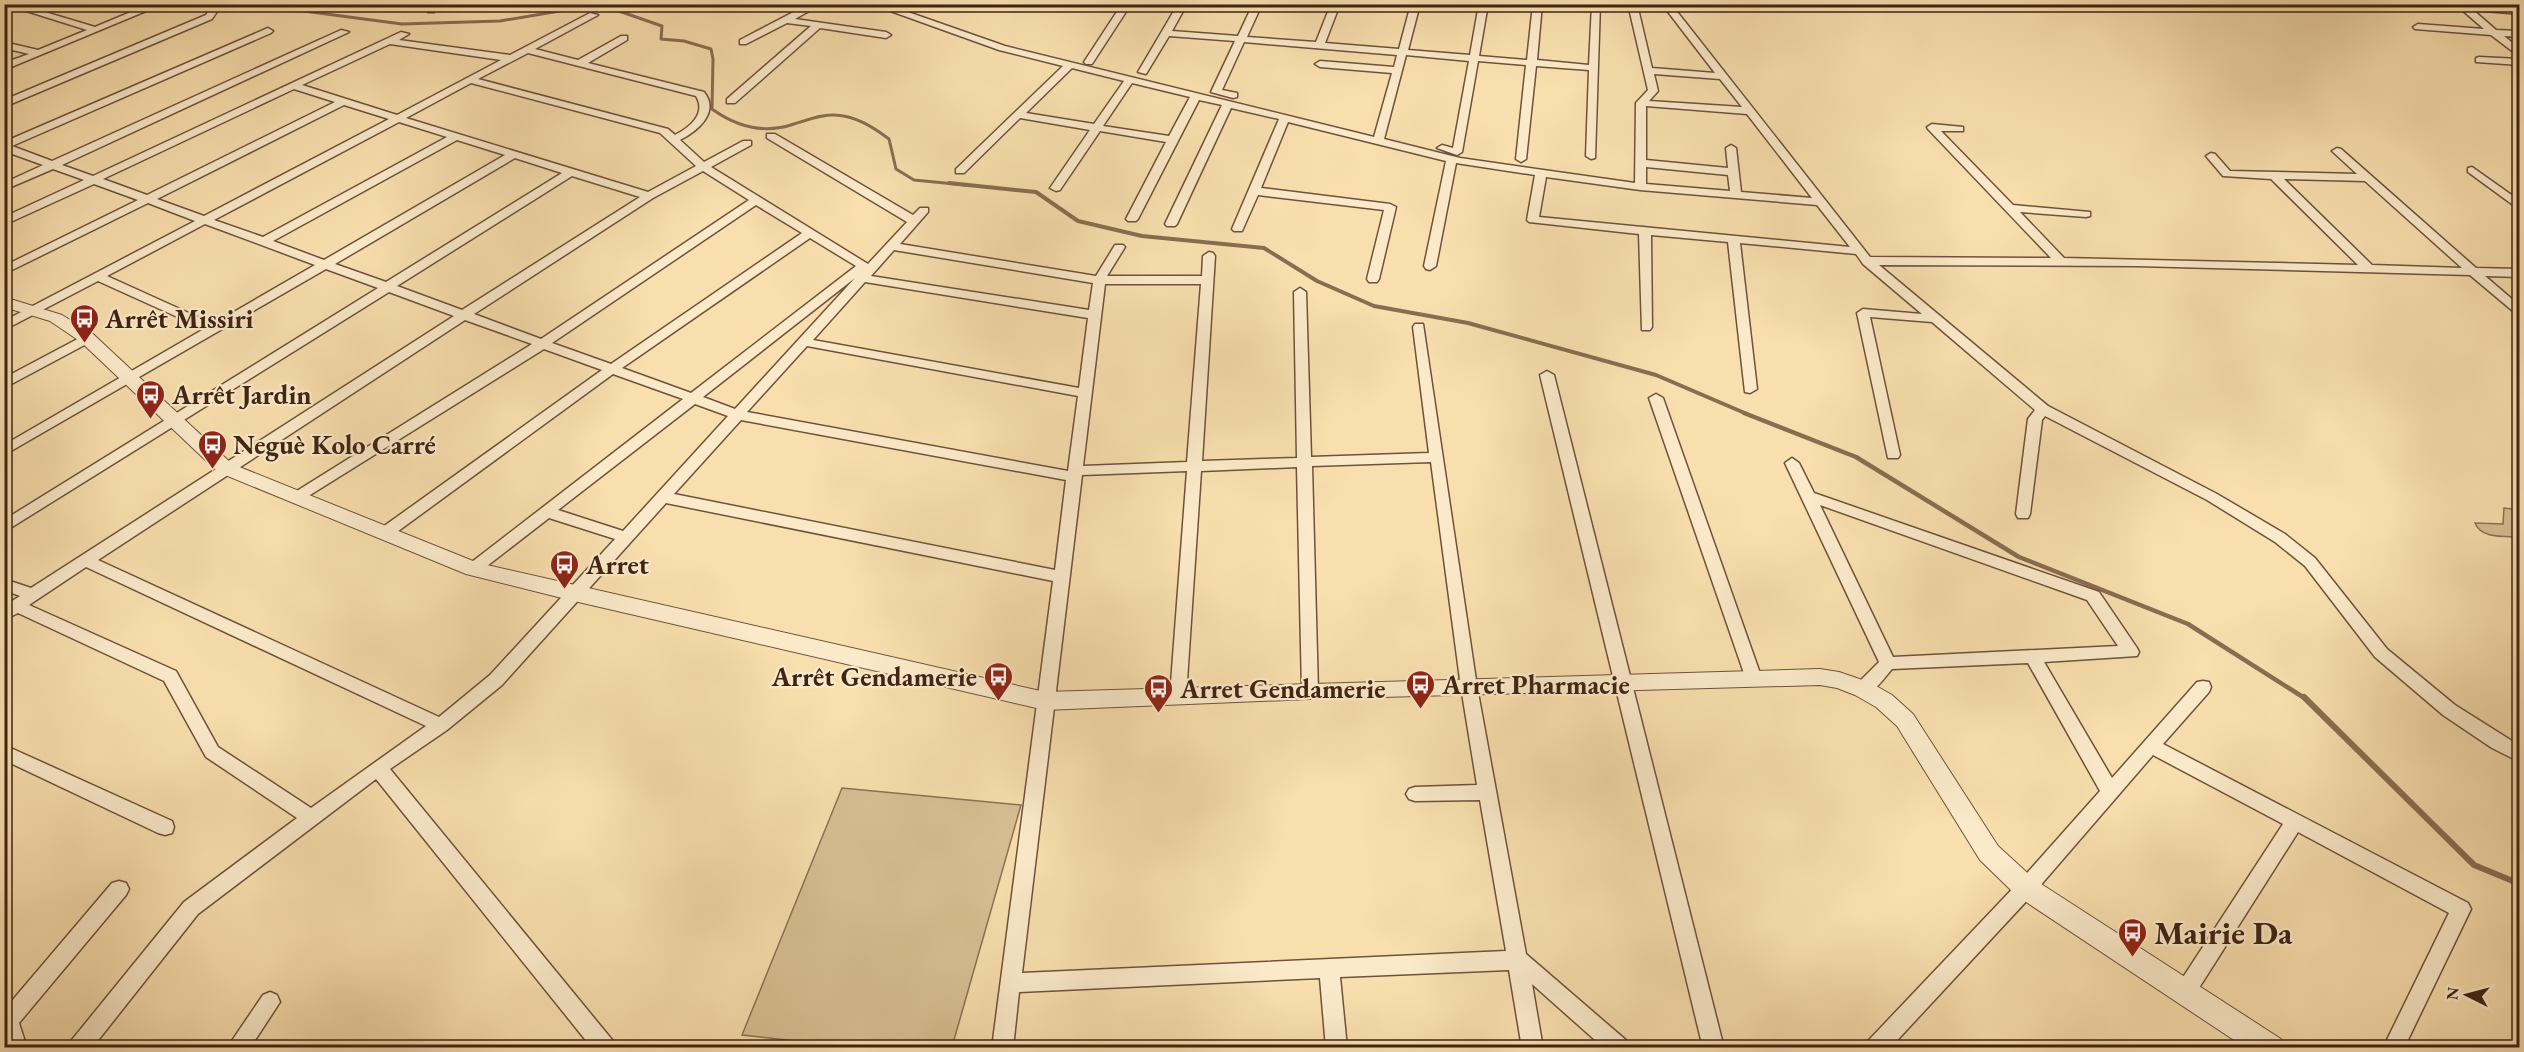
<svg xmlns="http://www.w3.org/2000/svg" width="2524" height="1052" font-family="'EB Garamond',serif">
  <rect width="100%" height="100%" fill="#f9dfae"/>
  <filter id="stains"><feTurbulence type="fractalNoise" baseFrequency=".00333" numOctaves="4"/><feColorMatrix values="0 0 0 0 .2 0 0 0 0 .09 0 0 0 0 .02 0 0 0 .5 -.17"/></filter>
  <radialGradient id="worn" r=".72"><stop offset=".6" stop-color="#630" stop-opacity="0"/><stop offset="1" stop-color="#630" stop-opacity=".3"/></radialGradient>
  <g fill="#d9bf94" stroke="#8c7154" stroke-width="1.5">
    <path d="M2504 508 2519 510V537C2505 536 2481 539 2475 523L2503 524Z"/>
    <path d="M842 788 1021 805 952 1047H851L742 1035Z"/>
  </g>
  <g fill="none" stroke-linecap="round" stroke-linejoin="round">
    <g stroke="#896d52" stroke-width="3">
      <path d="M250 4 402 24 500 21 601 4"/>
      <path d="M619 4 613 9 662 26 661 39 684 41 711 49 713 59 712 109C737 127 765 134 794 124 808 120 821 114 835 115 856 116 873 127 889 139L896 169 914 180 965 185"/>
    </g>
    <path stroke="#896d52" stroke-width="4" d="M949 183 1036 192 1078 221 1142 236 1264 248 1317 281 1374 306 1468 323 1656 375 1747 414"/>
    <path stroke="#896d52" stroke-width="4.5" d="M1744 413 1856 457 2019 557 2188 624 2306 699"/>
    <path stroke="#896d52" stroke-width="6" d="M2304 697 2474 865 2520 884"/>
    <defs>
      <g id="minor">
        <path d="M4 4H18L95 27 150 4 158 6 4 70V63L29 54 4 48V42L38 50 87 30Z"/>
        <path d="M213 4H222L212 19 4 107V100L206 15Z"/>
        <path d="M431 4H441L434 12H428L427 10Z"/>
        <path d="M809 4H821L795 19 886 32 891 35 886 38 820 28 735 103H727V99L811 26 787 23 746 44H740V40Z"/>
        <path d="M871 4H885L1005 46 1374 137 1392 73 1320 67 1315 64 1320 61 1394 67 1397 55 1244 42 1222 90 1237 93V97L1233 98 1211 92 1235 41 1169 36 1146 74 1138 72 1178 4H1187L1172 31 1238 36 1253 4H1262L1247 37 1316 42 1331 4H1340L1325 43 1399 49 1411 4H1420L1408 50 1470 55 1479 4H1488L1479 56 1527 60 1533 4H1542L1537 60 1589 65 1592 4H1600L1595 158 1591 159 1586 156 1589 70 1536 66 1526 159 1521 162 1516 159 1526 65 1478 61 1462 152 1457 155 1437 148 1442 145 1453 148 1469 61 1406 55 1384 139 1460 158 1635 183 1636 103 1648 90 1628 4H1637L1652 68 1715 73 1662 4H1671L1870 257 2051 258 1928 129 1927 127 1932 124 1963 127V131H1941L2013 205 2090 212V216L2086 217 2020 212 2064 258 2358 265 2271 179 2223 176 2206 156 2211 153 2215 154 2230 171 2357 174 2332 151 2337 148 2341 149 2476 268 2520 269V277L2485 276 2520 306V317L2470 275 2137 266 1879 265 2048 406 2217 494 2285 534 2315 558 2387 649 2455 705 2520 746V762L2492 748 2443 715 2375 657 2305 566 2275 542 2207 500 2045 416 2042 420 2030 514 2028 518H2018L2016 514 2028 419 2035 410 1932 322 1870 317 1900 455 1898 458H1888L1857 313 1863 309 1922 314 1863 264 1856 254 1740 243 1757 389 1750 393 1745 392 1728 242 1651 235 1652 327 1650 330H1642L1639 234 1529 222 1527 220 1535 175 1456 163 1436 266 1430 270 1426 269 1424 266 1446 161 1288 122 1261 188 1390 204 1396 207 1379 279 1377 282H1369L1367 279 1384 210 1258 195 1242 231H1234L1232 229 1279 119 1231 108 1177 224 1175 226H1167L1165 224 1222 105 1199 100 1138 219 1136 221H1128L1126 219 1166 142 1100 131 1060 190 1056 191 1050 188 1090 130 1020 118 964 173H956V169L1063 66 999 50ZM1072 68 1124 81 1094 124 1026 113ZM1654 74 1720 79 1742 107 1649 101 1658 91ZM1132 83 1190 97 1169 136 1103 126ZM1646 106 1747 114 1812 198 1741 192 1736 148 1731 145 1726 148 1728 168 1646 160ZM1646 167 1728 175 1730 191 1646 184ZM1546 177 1640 190 1817 205 1850 247 1539 217ZM2284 179 2365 181 2462 268 2372 265Z"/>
        <path d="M1122 4H1131L1092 64H1086L1084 62Z"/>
        <path d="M2426 4H2471L2520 8V14L2473 10 2496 30 2520 31V37L2504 36 2520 49V57L2491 35 2415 29 2413 27 2418 24 2484 29 2461 9Z"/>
        <path d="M590 13 598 15 535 49 578 60 621 36H627V40L588 63 704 92C720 112 698 131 680 140L704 162 743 141H751V145L711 167 868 264 907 222 767 138V134H775L913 215 920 208H928V212L900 244 1096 276 1115 245H1123L1125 247 1107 276H1202L1203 256 1209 252 1213 253 1215 256 1202 461 1297 458 1294 292 1300 288 1306 292 1311 457 1429 453 1413 327 1415 324H1423L1477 687 1526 954 1627 1041 1630 1048H1604L1532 984 1543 1048H1522L1509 970 1340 977 1347 1048H1326L1320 978 1019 992 1013 1048H992L1053 581 666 503 502 685 447 730 390 769 613 1041 616 1048H592L376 779 198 914 92 1048H68L71 1041 184 902 297 818 206 757 164 681 18 613 4 620V606L20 596 4 590V579L31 588 454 316 389 292 4 532V520L378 288 326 269 4 455V445L204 329 98 281 4 330V321L195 221 148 203 4 274V266L138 200 94 184 4 225V217L84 180 53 169 4 190V183L43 165 4 151V142L268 28 273 31 271 33 12 146 52 161 341 30 349 32 62 165 93 176 401 32 409 34 399 40 510 55ZM390 44 501 60 397 115 302 85ZM528 53 696 96C707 114 689 128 675 135L668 129 478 79ZM471 83 660 133 696 166 648 192 406 118ZM294 89 335 102 147 195 103 179ZM344 105 389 119 204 216 157 199ZM399 122 447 137 263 237 214 220ZM457 140 505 155 324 260 273 241ZM515 158 562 173 386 282 335 264ZM703 171 749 200 541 339 474 314 653 198ZM572 176 640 197 462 310 397 286ZM756 205 802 233 611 364 552 343ZM205 224 315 265 213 324 107 276ZM810 238 856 266 691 393 622 368ZM894 250 1093 283 1089 310 871 276ZM855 278 735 409 703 397ZM865 282 1088 318 1079 388 813 340ZM1105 284H1201L1187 462 1083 466ZM465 320 532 344 292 494 290 497 292 500H302L544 349 602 370 380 529 377 533 380 537H390L613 374 683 399 468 565 465 569 468 573H478L549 518 615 539 490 675 439 717 98 560ZM807 346 1078 396 1068 471 747 412ZM695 404 728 416 623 531 558 510ZM741 420 1066 480 1055 570 674 494ZM1431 462 1461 687 1477 785 1415 787 1409 789 1406 794 1409 799 1415 801 1480 800 1506 951 1022 973 1082 475 1187 471 1170 696 1172 701 1178 703 1184 701 1186 696 1201 471 1297 467 1302 691 1304 696 1310 698 1316 696 1318 691 1312 466ZM86 567 426 726 311 808 218 747 176 671 29 605Z"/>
        <path d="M2479 57 2520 59V65L2476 62V58Z"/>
        <path d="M2472 167 2520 201V210L2468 172V168Z"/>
        <path d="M87 334 93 338 92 341 4 388V378Z"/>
        <path d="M1547 371 1554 375 1724 1048H1703L1540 375Z"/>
        <path d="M1656 394 1663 398 1762 679 1760 684 1754 685 1748 684 1746 679 1649 398Z"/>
        <path d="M1792 458 1799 463 1814 493 2099 592 2137 648 2139 652 2137 656 2044 662 2112 778 2197 682 2203 681 2209 682 2211 687 2209 692 2163 744 2468 903 2471 909 2404 1048H2383L2449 913 2298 832 2192 999 2185 1002 2178 999 2175 992 2178 985 2283 824 2153 755 2033 894 1890 1048H1865L1868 1041 2019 882 2100 791 2028 663 1892 669C1883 679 1872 698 1857 694L1855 689 1857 684 1879 662 1785 463ZM1820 505 2087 600 2118 646 1893 657Z"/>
        <path d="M4 745 172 821 174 827 172 833 165 835 158 833 4 760Z"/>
        <path d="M119 881 126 883 129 889 126 895 19 1023 27 1048H6L4 1000 11 1002 112 883Z"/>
        <path d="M270 992 277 995 280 1002 250 1048H227L263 995Z"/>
      </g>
      <path id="tertiary" d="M4 297 62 315 93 334 232 464 478 563 1045 692 1820 669 1839 672 1871 683 1892 695 1913 714 1998 846 2035 880 2281 1039 2284 1048H2246L2017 896 1980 860 1897 726 1876 707 1855 695 1837 688 1820 685 1310 699 1045 710 574 601 466 574 218 472 81 342 50 321 4 307Z"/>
    </defs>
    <use href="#minor" stroke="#6e523b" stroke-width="3"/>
    <use href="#tertiary" stroke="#6e523b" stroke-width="2"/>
    <use href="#minor" fill="#fbeaca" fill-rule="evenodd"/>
    <use href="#tertiary" fill="#fbeaca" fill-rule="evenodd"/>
  </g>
  <defs>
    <symbol id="bus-pin" viewBox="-11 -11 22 30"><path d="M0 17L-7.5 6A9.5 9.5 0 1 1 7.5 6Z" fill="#8f2418" stroke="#fbeaca"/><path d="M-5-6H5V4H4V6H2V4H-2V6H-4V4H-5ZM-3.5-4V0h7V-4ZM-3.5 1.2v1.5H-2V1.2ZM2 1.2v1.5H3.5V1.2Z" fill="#fff"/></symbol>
  </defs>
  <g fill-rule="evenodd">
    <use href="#bus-pin" x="68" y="302" width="33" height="45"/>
    <use href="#bus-pin" x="134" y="378" width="33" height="45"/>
    <use href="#bus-pin" x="196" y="428" width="33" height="45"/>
    <use href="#bus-pin" x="548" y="548" width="33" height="45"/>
    <use href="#bus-pin" x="982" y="660" width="33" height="45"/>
    <use href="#bus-pin" x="1404" y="668" width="33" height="45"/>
    <use href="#bus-pin" x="1142" y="672" width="33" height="45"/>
    <use href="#bus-pin" x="2116" y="916" width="33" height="45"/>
  </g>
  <g text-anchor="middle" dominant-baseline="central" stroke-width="4.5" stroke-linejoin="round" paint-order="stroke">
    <g font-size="27" font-weight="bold" fill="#3f2315" stroke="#fbeaca" text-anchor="start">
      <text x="105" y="318">Arrêt Missiri</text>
      <text x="172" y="394">Arrêt Jardin</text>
      <text x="233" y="444">Neguè Kolo Carré</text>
      <text x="586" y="564">Arret</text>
      <text x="977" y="676" text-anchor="end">Arrêt Gendamerie</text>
      <text x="1442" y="684">Arret Pharmacie</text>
      <text x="1180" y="688">Arret Gendamerie</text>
    </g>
    <g font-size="33" font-weight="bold" fill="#3f2315" stroke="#fbeaca" text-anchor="start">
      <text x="2154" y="932">Mairie Da</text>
    </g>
  </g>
  <rect width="2524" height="1052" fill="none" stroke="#f9dfae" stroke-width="24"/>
  <rect x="6" y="6" width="2512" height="1040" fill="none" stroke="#3f2315" stroke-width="3"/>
  <rect x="12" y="12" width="2500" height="1028" fill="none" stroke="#3f2315" stroke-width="1.5"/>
  <g transform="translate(2467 995) rotate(276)" stroke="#fbeaca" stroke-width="4.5" paint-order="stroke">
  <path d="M0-4.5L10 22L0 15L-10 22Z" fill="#3f2315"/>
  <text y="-9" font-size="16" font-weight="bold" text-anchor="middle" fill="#3f2315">N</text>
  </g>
  <rect width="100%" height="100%" filter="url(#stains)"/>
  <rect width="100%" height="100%" fill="url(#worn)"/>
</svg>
